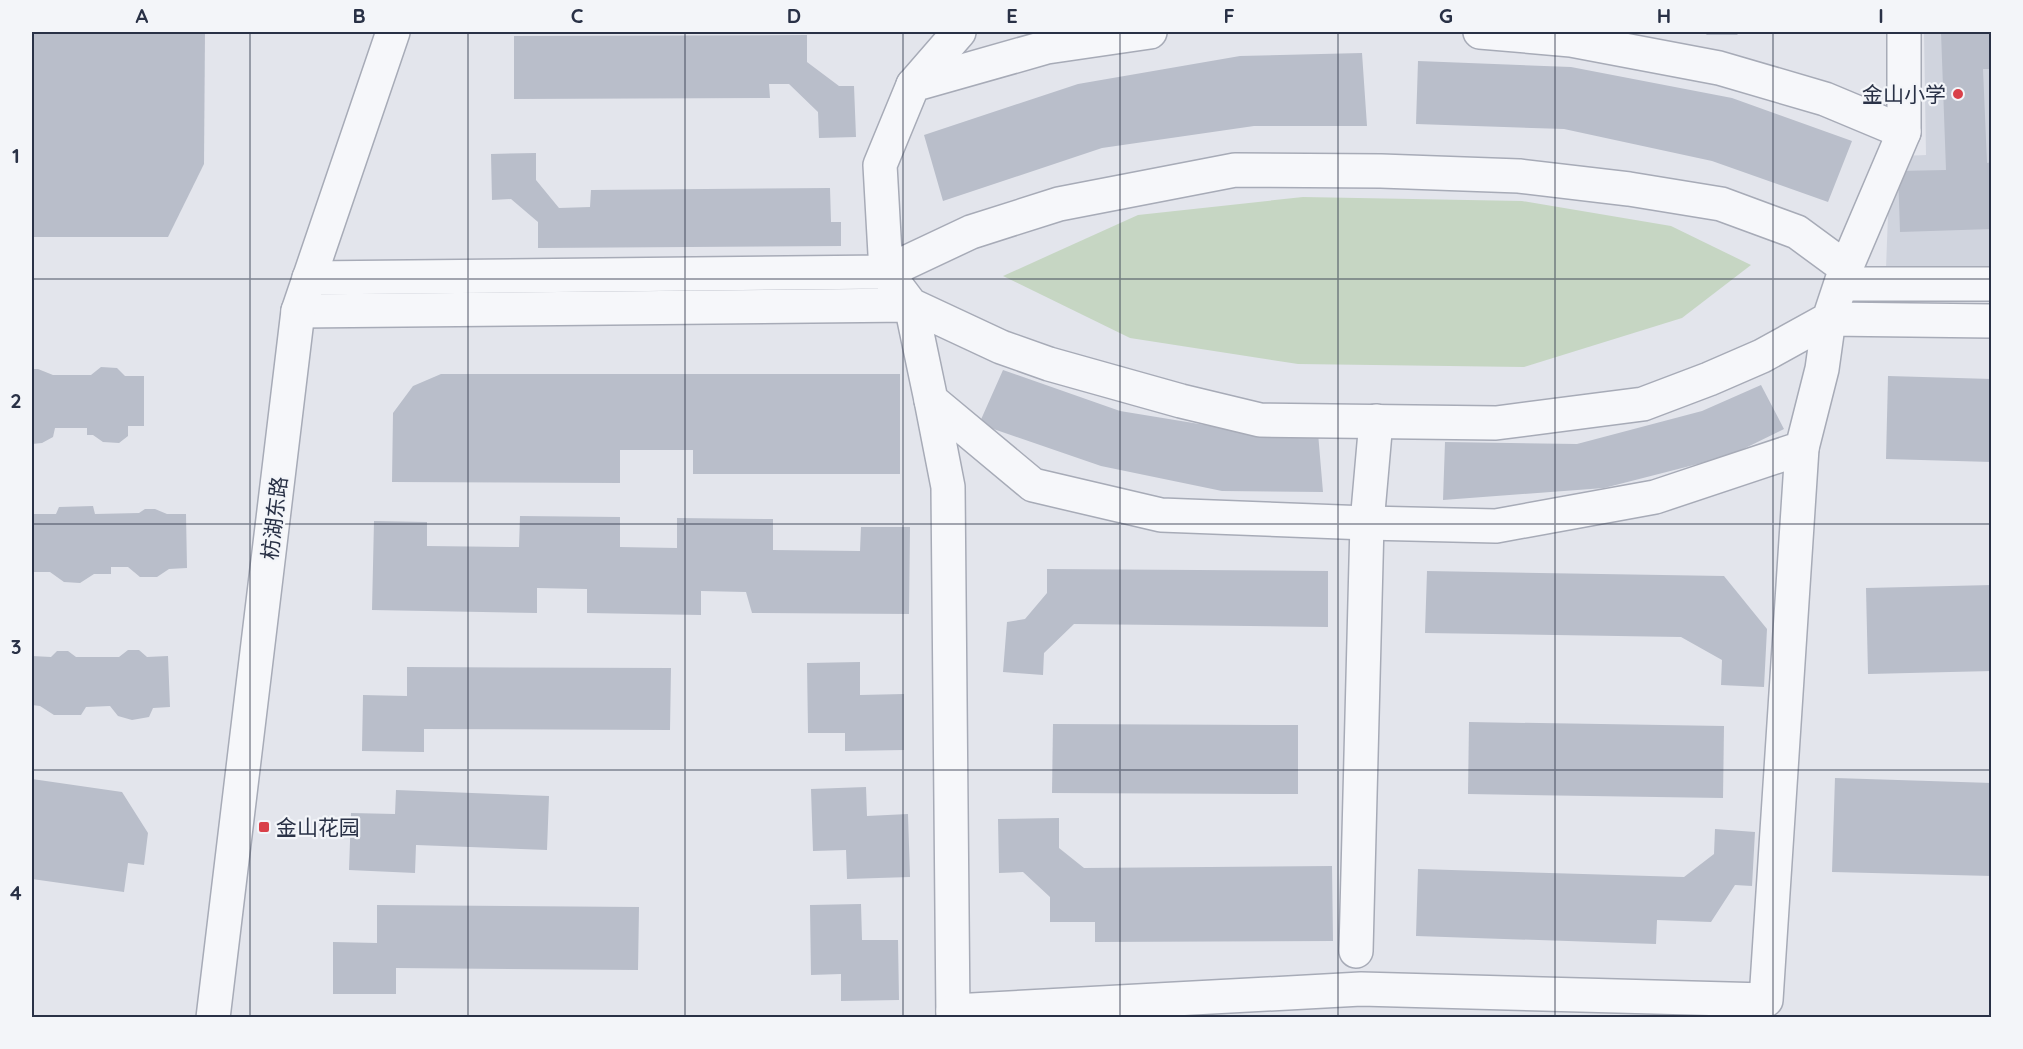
<svg xmlns="http://www.w3.org/2000/svg" width="2023" height="1049" font-family="Quicksand,'Noto Sans SC',sans-serif">
  <rect width="100%" height="100%" fill="#e3e5ec"/>
  <path fill="#d0d4de" d="M1924 32H1991V268L1886 269 1889 188 1903 156 1926 155Z"/>
  <path fill="#c6d6c3" d="M1303 197 1522 201 1671 226 1751 265 1682 318 1524 367 1298 364 1130 338 1003 276 1138 215Z"/>
  <g fill="#b9beca">
    <path d="M32 32H205L204 164 168 237H32Z"/>
    <path d="M1703 32H1740L1737 35H1707Z"/>
    <path d="M1941 32H1992V69H1983L1987 163 1992 162V229L1900 232 1898 171 1946 170Z"/>
    <path d="M807 35V62L839 86H854L856 137 819 138 818 112 789 84H769L770 98 514 99V36Z"/>
    <path d="M1362 53 1367 126H1254L1102 148 943 201 924 135 1078 84 1240 56Z"/>
    <path d="M1418 61 1571 67 1732 98 1852 141 1828 202 1712 161 1564 129 1416 124Z"/>
    <path d="M536 153V180L559 208 590 207 591 190 830 188 831 222H841V246L538 248V222L511 199 492 200 491 154Z"/>
    <path d="M101 367 117 368 125 376H144V426H128V436L119 443 103 442 93 435H87V428H55L53 437 42 443 32 444V369H38L53 375H91Z"/>
    <path d="M1003 370 1120 411 1242 431 1318 433 1323 492 1222 491 1101 466 979 424Z"/>
    <path d="M441 374H900V474H693V450H620V483L392 482 393 413 413 386Z"/>
    <path d="M1888 376 1992 379V462L1886 459Z"/>
    <path d="M1761 385 1784 429 1729 456 1604 488 1443 500 1445 442 1577 444 1702 411Z"/>
    <path d="M93 506 95 514 139 513 145 509H155L167 514H186L187 568 169 569 157 577H140L128 567H111V574H94L80 583 64 582 50 572H34V556H32V514H56L59 507Z"/>
    <path d="M520 516 620 517V547L677 548V518L773 519V550L860 551 861 527H910L909 614 752 613 746 592 701 591V615L587 613V589L537 588V613L372 610 374 521 427 522V546L519 547Z"/>
    <path d="M1047 569 1328 571V627L1074 624 1044 653 1043 675 1003 672 1007 622 1025 619 1047 593Z"/>
    <path d="M1427 571 1724 576 1767 629 1764 687 1721 685 1722 660 1681 637 1425 633Z"/>
    <path d="M1992 585V671L1868 674 1866 588Z"/>
    <path d="M128 650H139L147 657 168 656 170 707 153 708 149 717 132 720 118 716 110 706 86 707 81 715H54L40 706 32 705V656L51 657 57 651H68L76 657H119Z"/>
    <path d="M860 662V695L904 694V750L845 751V733H808L807 663Z"/>
    <path d="M407 667 671 668 670 730 424 729V752L362 751 363 695 407 696Z"/>
    <path d="M1469 722 1724 726 1723 798 1468 794Z"/>
    <path d="M1053 724 1298 725V794L1052 793Z"/>
    <path d="M1835 778 1992 783V876L1832 872Z"/>
    <path d="M32 779 122 792 148 833 144 865 128 863 124 892 32 879Z"/>
    <path d="M866 787 867 816 908 814 910 877 847 879 846 850 813 851 811 789Z"/>
    <path d="M396 790 549 796 547 850 416 845 415 873 349 870 351 813 395 814Z"/>
    <path d="M1059 818V848L1084 868 1332 866 1333 941 1095 942V922H1050V897L1023 872 999 873 998 819Z"/>
    <path d="M1715 829 1755 832 1752 886 1735 885 1711 922 1657 920 1656 944 1416 936 1418 869 1684 877 1714 854Z"/>
    <path d="M861 904 862 940H898L899 1000 841 1001V974L811 975 810 905Z"/>
    <path d="M377 905 639 907 638 970 396 968V994H333V942L377 943Z"/>
  </g>
  <g fill="none" stroke-linecap="round" stroke-linejoin="round">
    <defs>
      <g id="minor">
        <path d="M1480 32 1571 40 1719 68 1825 99 1904 132"/>
        <path d="M913 85 959 32"/>
        <path d="M1846 268 1904 132V32"/>
        <path d="M309 278 886 272 911 305 1001 347 1049 364 1181 401 1260 420 1496 423 1643 404 1709 379 1762 356 1829 319 1846 268 1797 232 1721 204 1629 189 1519 176 1381 171 1235 170 1059 204 971 232 886 272 880 165 913 85 1047 47 1150 32"/>
        <path d="M1841 284H1992"/>
        <path d="M298 311 911 305 931 400 1033 485 1161 515 1367 523 1496 526 1655 497 1802 448 1822 369 1829 319 1992 321"/>
        <path d="M931 400 948 487 953 1018"/>
        <path d="M1356 951 1367 523 1376 421"/>
        <path d="M953 1011 1361 989 1766 1000 1802 448"/>
        <path d="M213 1018 298 311 393 32"/>
      </g>
    </defs>
    <use href="#minor" stroke="#a7abb7" stroke-width="36"/>
    <use href="#minor" stroke="#f6f7fa" stroke-width="33"/>
  </g>
  <path fill="none" stroke="#293146" stroke-width="1.5" stroke-opacity="0.55" d="M250 32V1018M468 32V1018M685 32V1018M903 32V1018M1120 32V1018M1338 32V1018M1555 32V1018M1773 32V1018M32 279H1992M32 524H1992M32 770H1992"/>
  <g fill="#d94049" stroke="#f3f5f9" stroke-width="2">
    <circle cx="1958" cy="94" r="6"/>
    <rect x="258" y="821" width="12" height="12" rx="3"/>
  </g>
  <g text-anchor="middle" dominant-baseline="central" stroke-width="4.5" stroke-linejoin="round" paint-order="stroke">
    <g font-size="21" fill="#293146" stroke="#f3f5f9" text-anchor="end">
      <text x="1946" y="94">金山小学</text>
      <text x="276" y="827" text-anchor="start">金山花园</text>
    </g>
    <g font-size="21" fill="#293146" stroke="#f3f5f9">
      <text transform="translate(274 518) rotate(-83)">枋湖东路</text>
    </g>
  </g>
  <rect width="2023" height="1049" fill="none" stroke="#f3f5f9" stroke-width="66"/>
  <rect x="33" y="33" width="1957" height="983" fill="none" stroke="#293146" stroke-width="2"/>
  <g font-size="20" text-anchor="middle" font-weight="bold" fill="#293146">
    <text x="142" y="23">A</text>
    <text x="359" y="23">B</text>
    <text x="577" y="23">C</text>
    <text x="794" y="23">D</text>
    <text x="1012" y="23">E</text>
    <text x="1229" y="23">F</text>
    <text x="1446" y="23">G</text>
    <text x="1664" y="23">H</text>
    <text x="1881" y="23">I</text>
    <text x="16" y="163">1</text>
    <text x="16" y="408">2</text>
    <text x="16" y="654">3</text>
    <text x="16" y="900">4</text>
  </g>
</svg>
